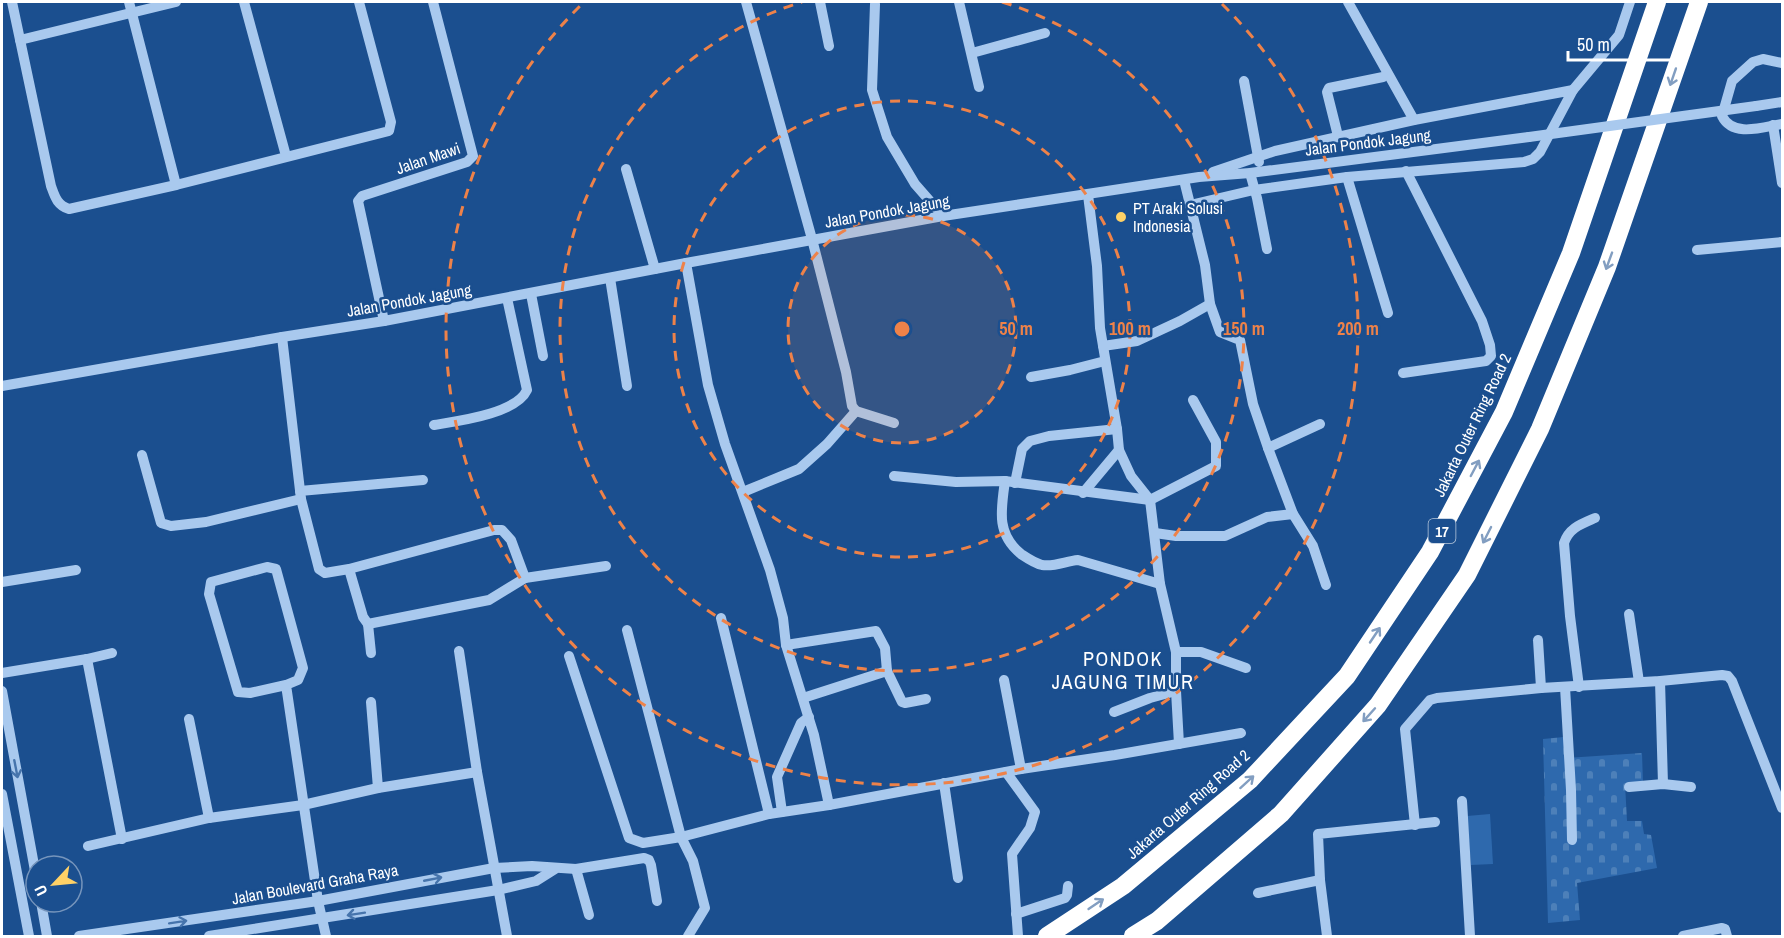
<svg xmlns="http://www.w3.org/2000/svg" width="1784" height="938" font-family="'Archivo Narrow',sans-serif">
  <defs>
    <pattern id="cemetery-stones" width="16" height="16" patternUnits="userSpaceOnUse" patternTransform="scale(1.5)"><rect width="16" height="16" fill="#2e69ad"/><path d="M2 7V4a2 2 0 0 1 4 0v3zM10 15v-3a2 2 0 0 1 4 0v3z" fill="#4d80b9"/></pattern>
  </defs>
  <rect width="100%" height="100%" fill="#1b4f8f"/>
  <path fill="#2e69ad" d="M1490 814 1493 864 1471 865 1467 816Z"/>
  <path fill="url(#cemetery-stones)" d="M1564 737 1566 758 1642 753 1643 784H1625L1627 821H1642L1644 834 1651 835 1657 868 1577 883 1580 920 1548 923 1543 739Z"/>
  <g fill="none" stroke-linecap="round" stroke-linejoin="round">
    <g stroke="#a9c9ee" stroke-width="10">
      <path d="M12 2 51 186C55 197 57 205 69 209L176 185 389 131 391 122 359 2"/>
      <path d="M129 2 176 185"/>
      <path d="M244 2 286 156"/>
      <path d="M746 2 812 239 846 372 852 406 856 411 894 423"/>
      <path d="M820 2 829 46"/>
      <path d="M959 2 979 87"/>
      <path d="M1348 2 1414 120"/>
      <path d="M875 4 872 90 887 137 915 184 943 216"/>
      <path d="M20 40 176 2"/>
      <path d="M972 53 1045 33"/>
      <path d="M1782 63 1763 59 1753 62 1732 81 1722 116C1733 138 1763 127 1782 124"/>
      <path d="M1244 81 1259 162"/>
      <path d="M1573 90 1619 35 1630 2"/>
      <path d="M1756 106 1782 102"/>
      <path d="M1773 125 1782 183"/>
      <path d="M1338 136 1327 92 1329 88 1383 77"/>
      <path d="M626 169 655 269"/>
      <path d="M1250 173 1257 198 1267 249"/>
      <path d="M1347 177 1388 313"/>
      <path d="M1184 180 1205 265 1210 304 1220 332 1240 340 1253 404 1268 448 1293 514 1313 546 1326 585"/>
      <path d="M1088 195 1097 266 1100 328 1117 429 1119 450 1131 476 1150 500 1160 584 1176 652V691L1179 744"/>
      <path d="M1190 205 1254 190 1347 177 1524 162 1533 159 1540 152 1573 90 1414 120 1275 151 1213 172"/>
      <path d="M1697 250 1782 242"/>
      <path d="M686 263 708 385 725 444 770 570 783 618 786 645 814 735 829 805"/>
      <path d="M610 278 627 386"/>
      <path d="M531 294 543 356"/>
      <path d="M384 321 358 201 362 196 467 162 473 156 433 2"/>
      <path d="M282 337 301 499 319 569 325 573 349 569 494 530H502L511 540 525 578 489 600 368 624 363 617 349 569"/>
      <path d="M1103 346 1137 341 1180 321 1210 304"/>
      <path d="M1403 373 1486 361 1491 356 1490 345 1482 321 1406 171"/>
      <path d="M1031 377 1070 370 1105 361"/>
      <path d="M2 386 282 337 384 321 686 263 943 216 1199 177 1250 173 1529 137"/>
      <path d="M434 425C458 421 516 414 527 390L507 298"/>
      <path d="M1268 448 1320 424"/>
      <path d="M142 455 161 523 171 526 206 522 301 499"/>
      <path d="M894 476 956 482 1005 481 1150 500 1216 466V442L1193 400"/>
      <path d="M1005 481C1001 510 996 534 1021 554 1027 558 1034 563 1042 565 1055 567 1066 561 1078 560L1160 584"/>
      <path d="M1015 483 1022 449 1030 441 1049 436 1117 429"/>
      <path d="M300 491 423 480"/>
      <path d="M743 492 799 469 827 444 856 411"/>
      <path d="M1083 493 1119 450"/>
      <path d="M1155 533 1176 536H1225L1267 517 1293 514"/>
      <path d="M525 578 606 566"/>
      <path d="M2 582 76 570"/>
      <path d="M1629 614 1639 682"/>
      <path d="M721 618 769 814"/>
      <path d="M368 624 371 653"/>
      <path d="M627 630 681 837 693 861 705 908 688 936"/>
      <path d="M1538 640 1541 688"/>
      <path d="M786 645 876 631 885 648 887 671 803 698"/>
      <path d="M459 651 477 772 507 936"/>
      <path d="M1176 652H1201L1246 668"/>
      <path d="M569 656 629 838 643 843 681 837 769 814 829 805 1021 769 1115 755 1241 733"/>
      <path d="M87 659 122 839"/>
      <path d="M887 671 902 702 905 703 926 699"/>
      <path d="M2 673 87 659 112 653"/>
      <path d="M1004 680 1021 769"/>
      <path d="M1660 681 1663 784"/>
      <path d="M286 685 298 680 303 668 276 569 267 567 211 582 209 594 238 692 250 693 286 685 318 901 326 936"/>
      <path d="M1565 687 1571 790 1572 840"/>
      <path d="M1579 687 1570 616 1564 543C1569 528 1581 524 1595 518"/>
      <path d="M2 691 36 876"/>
      <path d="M371 702 378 788"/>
      <path d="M1114 712 1150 698 1176 691"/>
      <path d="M189 719 209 818"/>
      <path d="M1006 772 1035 812 1030 828 1012 854 1018 936"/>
      <path d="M944 783 958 878"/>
      <path d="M1629 787 1663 784 1691 787"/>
      <path d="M2 794 29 936"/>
      <path d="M1462 801 1470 936"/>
      <path d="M782 812 777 777 801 723 809 717"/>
      <path d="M1415 825 1405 729 1430 700 1437 698 1541 688 1660 681 1722 675 1728 676 1732 681 1782 808"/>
      <path d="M88 846 209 818 303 805 378 788 477 772"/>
      <path d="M576 869 589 915"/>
      <path d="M1258 893 1320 880"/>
      <path d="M41 902 47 936"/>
      <path d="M1016 914 1065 898 1067 895 1068 886"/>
      <path d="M79 936 318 901 494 868 532 866 576 869 644 858 649 860 651 865 657 901"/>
      <path d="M209 936 498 890 536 881 555 869"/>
      <path d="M1327 936 1320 880 1318 834 1435 822"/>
      <path d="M1683 936 1722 928 1725 929 1727 936"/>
    </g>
    <g stroke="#fff" stroke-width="18">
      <path d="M1047 936 1123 886 1250 780 1347 676 1430 552 1504 412 1571 253 1657 2"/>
      <path d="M1133 936 1157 921 1281 814 1378 705 1467 575 1540 429 1607 267 1699 2"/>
    </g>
    <path stroke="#a9c9ee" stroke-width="10" d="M1529 137 1756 106"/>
  </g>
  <defs><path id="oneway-shaft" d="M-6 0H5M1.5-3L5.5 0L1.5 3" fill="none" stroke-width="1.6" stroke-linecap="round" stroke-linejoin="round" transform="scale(1.5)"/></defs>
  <g stroke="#829ec1">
    <use href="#oneway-shaft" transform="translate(1673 77) rotate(109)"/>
    <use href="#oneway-shaft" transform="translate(1609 261) rotate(110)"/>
    <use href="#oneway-shaft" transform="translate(1475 468) rotate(-62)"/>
    <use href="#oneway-shaft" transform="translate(1487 535) rotate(117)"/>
    <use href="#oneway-shaft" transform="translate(1375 635) rotate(-56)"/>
    <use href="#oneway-shaft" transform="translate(1369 715) rotate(132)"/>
    <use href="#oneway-shaft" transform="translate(1247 782) rotate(-42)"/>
    <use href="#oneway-shaft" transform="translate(1096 904) rotate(-34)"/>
  </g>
  <g stroke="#4674ac">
    <use href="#oneway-shaft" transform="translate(16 769) rotate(79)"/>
    <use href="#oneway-shaft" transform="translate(433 879) rotate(-11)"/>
    <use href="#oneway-shaft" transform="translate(356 914) rotate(171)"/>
    <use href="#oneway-shaft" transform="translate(178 922) rotate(-9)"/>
  </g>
  <circle cx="902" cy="329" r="114" fill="#ee8249" fill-opacity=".12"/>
  <g fill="none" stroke="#ee8249" stroke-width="3" stroke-dasharray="10 8">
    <circle cx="902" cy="329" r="114"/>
    <circle cx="902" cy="329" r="228"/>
    <path d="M1002 2A342 342 0 1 1 802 2"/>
    <path d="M1222 4A456 456 0 1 1 582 4"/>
  </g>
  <circle fill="#ffd166" stroke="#1b4f8f" stroke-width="2" cx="1121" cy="217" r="6"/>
  <g text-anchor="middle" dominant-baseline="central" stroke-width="5" stroke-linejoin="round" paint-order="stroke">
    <rect fill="#1b4f8f" stroke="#bbcadd" stroke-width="1.5" x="1428.5" y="519" width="27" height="24" rx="4.5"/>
    <g font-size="15" font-weight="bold" fill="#fff">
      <text x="1442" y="531">17</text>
    </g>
    <g font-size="16" fill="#fff" stroke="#1b4f8f">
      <text transform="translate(1368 142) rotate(-7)">Jalan Pondok Jagung</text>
      <text transform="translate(428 158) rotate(-19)">Jalan Mawi</text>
      <text transform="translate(887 211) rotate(-10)">Jalan Pondok Jagung</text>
      <text transform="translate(409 300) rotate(-10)">Jalan Pondok Jagung</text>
      <text transform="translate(1472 425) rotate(-64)">Jakarta Outer Ring Road 2</text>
      <text transform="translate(1188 804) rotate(-41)">Jakarta Outer Ring Road 2</text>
      <text transform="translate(315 884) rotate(-10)">Jalan Boulevard Graha Raya</text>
    </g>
    <g font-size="16" fill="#fff" stroke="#1b4f8f" text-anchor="start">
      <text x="1133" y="208">PT Araki Solusi<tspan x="1133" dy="18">Indonesia</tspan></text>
    </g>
    <g font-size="20" letter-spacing="1.5" fill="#fff" stroke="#1b4f8f">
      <text x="1123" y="658">PONDOK<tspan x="1123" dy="23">JAGUNG TIMUR</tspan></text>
    </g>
  </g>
  <circle cx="902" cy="329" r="9" fill="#ee8249" stroke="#1b4f8f" stroke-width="3"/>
  <g font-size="18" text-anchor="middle" font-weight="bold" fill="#ee8249" stroke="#1b4f8f" stroke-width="5" stroke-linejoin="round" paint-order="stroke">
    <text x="1016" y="335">50 m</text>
    <text x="1130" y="335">100 m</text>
    <text x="1244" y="335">150 m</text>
    <text x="1358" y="335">200 m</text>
  </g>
  <rect width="1784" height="938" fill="none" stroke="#ffffff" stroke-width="6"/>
  <g transform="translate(54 884) rotate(244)"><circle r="28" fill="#1b4f8f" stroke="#7695bc" stroke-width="1.5"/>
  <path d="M0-4.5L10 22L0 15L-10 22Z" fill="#ffd166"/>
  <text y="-9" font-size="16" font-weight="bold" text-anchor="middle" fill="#ffffff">U</text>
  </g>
  <path d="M1568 51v9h114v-9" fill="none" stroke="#ffffff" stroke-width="3"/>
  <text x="1577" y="51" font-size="18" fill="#ffffff" stroke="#1b4f8f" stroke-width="4.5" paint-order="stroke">50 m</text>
</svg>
